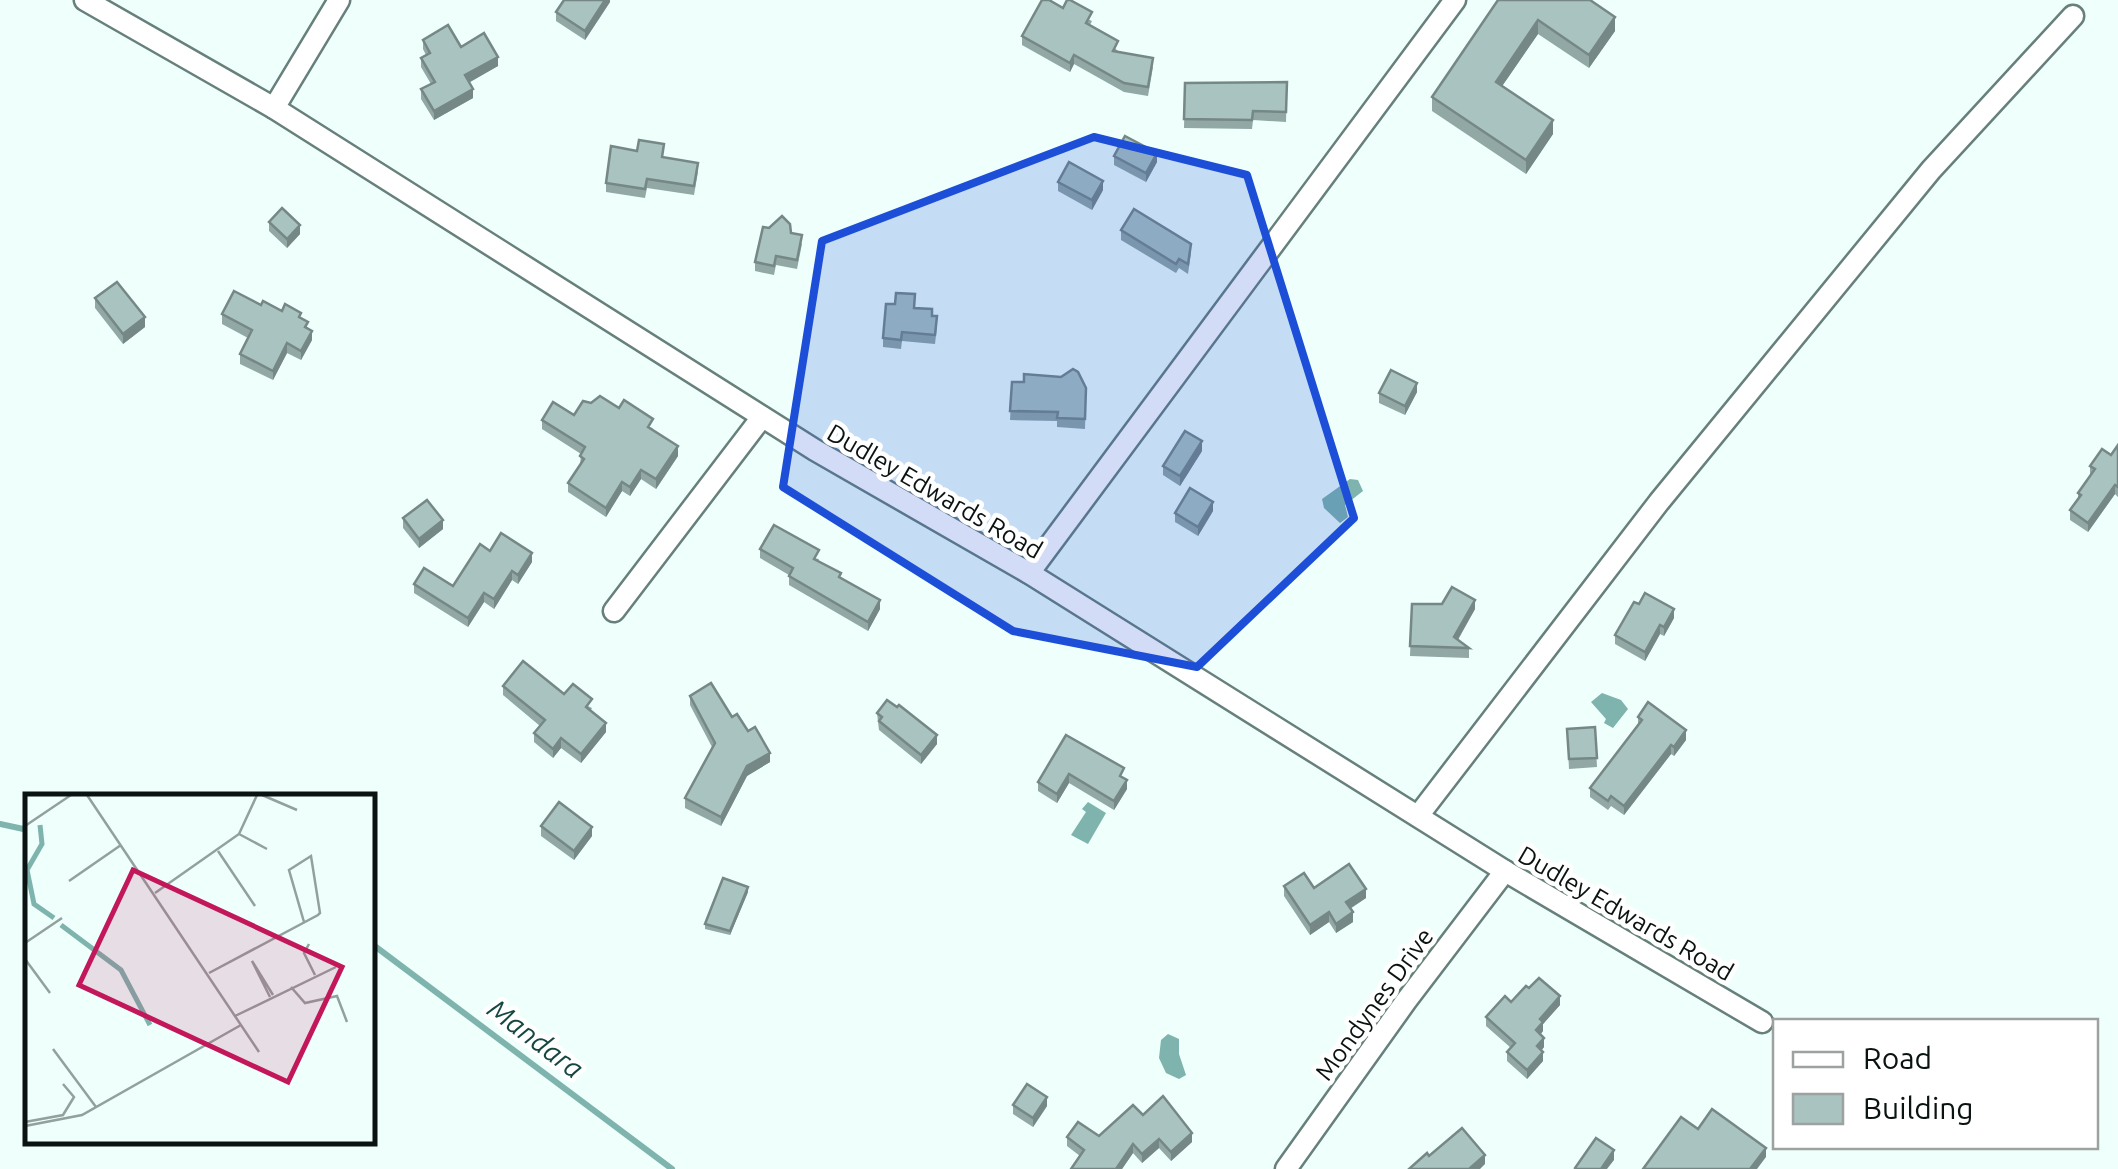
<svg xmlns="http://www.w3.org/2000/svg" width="2118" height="1169" font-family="Ubuntu,sans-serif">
  <rect width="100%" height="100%" fill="#eefffc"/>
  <g fill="#7eb4ad">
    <path d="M1350 479 1358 480 1363 491 1345 505 1348 517 1340 523 1324 508 1322 499Z"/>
    <path d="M1602 693 1621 700 1628 709 1613 728 1604 723 1606 719 1591 702Z"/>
    <path d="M1088 802 1106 813 1088 844 1071 835 1086 812 1082 809Z"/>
    <path d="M1168 1034 1179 1039V1054L1186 1075 1179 1079 1166 1073 1159 1058 1161 1040Z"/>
  </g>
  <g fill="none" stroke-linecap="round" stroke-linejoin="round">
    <g stroke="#7eb4ad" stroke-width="6">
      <path d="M0 824 28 830"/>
      <path d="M372 944 672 1169"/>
    </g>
    <defs>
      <g id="street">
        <path d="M85 0 274 108 815 450 1029 573 1505 871 1762 1022"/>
        <path d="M274 108 339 0"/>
        <path d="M1029 573 1455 0"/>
        <path d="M614 611 762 417"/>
        <path d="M1418 816 1659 502 1931 170 2073 16"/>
        <path d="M1286 1169 1406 1001 1505 871"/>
      </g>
    </defs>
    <use href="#street" stroke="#67807c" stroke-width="25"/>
    <use href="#street" stroke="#fff" stroke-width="20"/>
  </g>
  <g fill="#91a8a5">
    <path d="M610 0V2L585 40 556 21V12Z"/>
    <path d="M1498 0 1615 31 1589 68 1538 34 1502 86 1553 134 1526 174 1432 111V97Z"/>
    <path d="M1063 8 1092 21 1090 25 1118 51 1117 52 1153 67 1148 96 1124 92 1074 64 1070 72 1022 45V36Z"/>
    <path d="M423 40 461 47 498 66 469 82 473 98 434 120 421 99V89L431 84 421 67V58L426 55 423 49Z"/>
    <path d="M1287 82 1286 122 1253 120 1252 129 1184 128 1185 83Z"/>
    <path d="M1114 156 1157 162 1146 182 1114 165Z"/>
    <path d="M664 158 698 172 694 195 647 188 645 198 606 192V183Z"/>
    <path d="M1058 182 1103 190 1092 210 1058 191Z"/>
    <path d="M269 222 300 234 287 248 269 231Z"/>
    <path d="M1121 230 1191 253 1188 274 1179 268 1176 273 1121 240Z"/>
    <path d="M791 233 802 244 797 269 776 265 774 275 755 271V262Z"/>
    <path d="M95 298 145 327 123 344 95 308Z"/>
    <path d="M261 305 282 311 301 319 308 328 312 340 301 360 287 353 273 380 240 364V354L248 338 222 324V314Z"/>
    <path d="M914 308 932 316 937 326 935 344 902 341 901 349 883 347V338Z"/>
    <path d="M1012 382 1086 388 1085 429 1057 427V421L1010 420Z"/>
    <path d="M1417 392 1405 415 1379 403V393Z"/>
    <path d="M574 415 653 428 652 429 678 456 656 489 641 479 630 496 622 491 606 517 568 492V483L580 465 581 454 542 429V420Z"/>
    <path d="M2118 445V497L2115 494 2088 532 2070 520V510L2078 500V493L2090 475V466L2111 455Z"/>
    <path d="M1202 451 1180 486 1163 475V466Z"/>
    <path d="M1213 511 1198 536 1175 522V513Z"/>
    <path d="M403 518 443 529 419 548 403 528Z"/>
    <path d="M760 549 819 559 818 561 880 609 868 631 789 585V575L760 558Z"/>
    <path d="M490 551 532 562 518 584 512 580 494 609 484 602 468 627 414 593V584L453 586Z"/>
    <path d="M1412 604H1442L1475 609 1458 640 1469 648V658L1410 656Z"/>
    <path d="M1639 604 1674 618 1664 636 1660 634 1645 661 1615 644V635Z"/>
    <path d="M503 686 564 694 592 708 591 710 606 732 581 763 561 748 553 758 534 742V733L540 726 503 695Z"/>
    <path d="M690 696 732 717 748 731 770 762 747 776 721 826 685 808V798L712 747 690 705Z"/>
    <path d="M897 707 937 744 921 764 879 730 877 713Z"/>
    <path d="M1638 717 1686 740 1674 756 1671 754 1624 815 1611 806 1608 810 1590 797V788L1638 725Z"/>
    <path d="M1595 727 1597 767 1569 769 1567 729Z"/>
    <path d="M1066 735 1123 778 1127 789 1114 810 1069 783 1057 803 1038 791V782Z"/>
    <path d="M541 826 592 836 574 860 541 836Z"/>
    <path d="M1284 886 1314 888 1366 898 1350 909 1353 922 1336 933 1329 922 1310 935 1284 896Z"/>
    <path d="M748 892 730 935 705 929V924Z"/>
    <path d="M1511 1002 1560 1005 1543 1024V1031L1540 1035 1544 1047 1541 1051 1543 1061 1527 1079 1507 1061V1052L1511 1048 1486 1026V1017Z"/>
    <path d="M1013 1105 1047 1106 1033 1127 1013 1114Z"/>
    <path d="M1143 1115 1192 1142 1171 1161 1159 1148 1142 1163 1133 1153 1122 1169H1071L1080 1156 1067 1146V1137L1099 1136Z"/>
  </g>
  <g fill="#768886">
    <path d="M605 0H610V2L585 40V31Z"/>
    <path d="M1615 17V31L1589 68V55Z"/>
    <path d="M1538 20V34L1496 95V82Z"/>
    <path d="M1074 55V64L1070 72V63Z"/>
    <path d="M498 57V66L465 85V75Z"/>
    <path d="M473 89V98L434 120V111Z"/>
    <path d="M1553 120V134L1526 174V160Z"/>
    <path d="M1157 153V162L1146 182V173Z"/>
    <path d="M1103 181V190L1092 210V200Z"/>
    <path d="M300 225V234L287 248V239Z"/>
    <path d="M145 317V327L123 344V334Z"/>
    <path d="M312 331V340L301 360V351Z"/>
    <path d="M287 343V353L273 380V371Z"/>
    <path d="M1417 383V392L1405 415V406Z"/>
    <path d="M1202 441V451L1180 486V476Z"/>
    <path d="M678 446V456L656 489V479Z"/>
    <path d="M641 470V479L630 496V487Z"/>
    <path d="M622 482V491L606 517V508Z"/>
    <path d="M2115 485V494L2088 532V523Z"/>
    <path d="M1213 502V511L1198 536V527Z"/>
    <path d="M443 520V529L419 548V539Z"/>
    <path d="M532 553V562L518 584V575Z"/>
    <path d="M512 571V580L494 609V599Z"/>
    <path d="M484 593V602L468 627V618Z"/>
    <path d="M880 600V609L868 631V622Z"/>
    <path d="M1475 600V609L1454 646V637Z"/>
    <path d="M1674 609V618L1664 636V627Z"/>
    <path d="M1660 625V634L1645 661V652Z"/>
    <path d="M606 723V732L581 763V754Z"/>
    <path d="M1686 730V740L1674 756V747Z"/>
    <path d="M937 735V744L921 764V755Z"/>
    <path d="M561 738V748L553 758V749Z"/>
    <path d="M1671 745V754L1624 815V806Z"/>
    <path d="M770 753V762L747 776 721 826V817L747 766Z"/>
    <path d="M1069 774V783L1057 803V794Z"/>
    <path d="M1127 780V789L1114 810V801Z"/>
    <path d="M592 827V836L574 860V851Z"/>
    <path d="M748 887V892L730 935V931Z"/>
    <path d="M1366 889V898L1346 911V902Z"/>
    <path d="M1329 912V922L1310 935V925Z"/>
    <path d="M1353 912V922L1336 933V924Z"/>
    <path d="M1560 996V1005L1543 1024V1031L1536 1040V1030L1540 1019Z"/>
    <path d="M1544 1038V1047L1537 1056V1046Z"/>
    <path d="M1543 1052V1061L1527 1079V1070Z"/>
    <path d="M1047 1097V1106L1033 1127V1118Z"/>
    <path d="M1192 1133V1142L1171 1161V1152Z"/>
    <path d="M1159 1139V1148L1142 1163V1154Z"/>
    <path d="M1133 1144V1153L1122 1169H1116Z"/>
    <path d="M1766 1148V1157L1757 1169H1750Z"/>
    <path d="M1614 1150V1160L1607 1169H1601Z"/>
    <path d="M1485 1155V1164L1480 1169H1469Z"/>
  </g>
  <g fill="#a9c3c0" stroke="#768886" stroke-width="2.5">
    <path d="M564 0H605L585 31 556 12Z"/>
    <path d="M1042 0H1049L1063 8 1067 0H1070L1092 12 1086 23 1118 41 1113 51 1153 58 1148 87 1124 83 1074 55 1070 63 1022 36Z"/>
    <path d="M1498 0H1590L1615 17 1589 55 1538 20 1496 82 1553 120 1526 160 1432 97Z"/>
    <path d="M448 25 461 47 484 33 498 57 465 75 473 89 434 111 421 89 435 82 421 58 430 53 423 40Z"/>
    <path d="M1287 82 1286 112 1253 111 1252 120 1184 119 1185 83Z"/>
    <path d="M1125 136 1157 153 1146 173 1114 156Z"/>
    <path d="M639 140 664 144 662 157 698 163 694 186 647 179 645 189 606 183 611 146 637 151Z"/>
    <path d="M1069 162 1103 181 1092 200 1058 182Z"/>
    <path d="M282 208 300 225 287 239 269 222Z"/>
    <path d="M1134 209 1191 244 1188 264 1179 259 1176 264 1121 230Z"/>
    <path d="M782 216 790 224 791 233 802 235 797 260 776 256 774 266 755 262 763 227 769 228Z"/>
    <path d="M117 282 145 317 123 334 95 298Z"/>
    <path d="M234 291 261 305 263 301 282 311 285 304 301 313 299 317 308 322 305 327 312 331 301 351 287 343 273 371 240 354 252 330 222 314Z"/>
    <path d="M896 293 915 294 914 308 932 309V316H937L935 335 902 332 901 340 883 338 886 304H895Z"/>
    <path d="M1073 369 1078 372 1086 388 1085 419 1057 418 1058 412 1010 411 1012 382H1024V374L1061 377Z"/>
    <path d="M1391 370 1417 383 1405 406 1379 393Z"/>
    <path d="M600 396 619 408 624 400 653 419 648 427 678 446 656 479 641 470 630 487 622 482 606 508 568 483 584 459 580 456 585 447 542 420 553 402 574 415 583 401 591 403Z"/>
    <path d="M1185 431 1202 441 1180 476 1163 466Z"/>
    <path d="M2118 445V487L2115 485 2088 523 2070 510 2081 495 2078 493 2095 469 2090 466 2102 449 2111 455Z"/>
    <path d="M1190 488 1213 502 1198 527 1175 513Z"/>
    <path d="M427 500 443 520 419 539 403 518Z"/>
    <path d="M774 525 819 550 814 559 841 573 839 577 880 600 868 622 789 576 793 568 760 549Z"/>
    <path d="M501 533 532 553 518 575 512 571 494 599 484 593 468 618 414 584 424 568 453 586 480 544 490 551Z"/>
    <path d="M1452 587 1475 600 1454 637 1469 648 1410 646 1412 604H1442Z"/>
    <path d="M1645 593 1674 609 1664 627 1660 625 1645 652 1615 635 1634 602 1639 604Z"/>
    <path d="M523 661 564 694 573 684 592 699 586 707 606 723 581 754 561 738 553 749 534 733 545 720 503 686Z"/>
    <path d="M711 683 732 717 737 714 748 731 755 727 770 753 747 766 721 817 685 798 715 743 690 696Z"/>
    <path d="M887 700 897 707 899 705 937 735 921 755 879 721 882 717 877 713Z"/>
    <path d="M1648 702 1686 730 1674 747 1671 745 1624 806 1611 796 1608 801 1590 788 1642 720 1638 717Z"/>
    <path d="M1595 727 1597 758 1569 759 1567 729Z"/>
    <path d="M1066 735 1124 768 1120 776 1127 780 1114 801 1069 774 1057 794 1038 782Z"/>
    <path d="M559 802 592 827 574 851 541 826Z"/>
    <path d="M1349 864 1366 889 1346 902 1353 912 1336 924 1329 912 1310 925 1284 886 1304 873 1314 888Z"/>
    <path d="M723 878 748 887 730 931 705 924Z"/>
    <path d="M1539 978 1560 996 1540 1019 1543 1022 1536 1030 1544 1038 1537 1046 1543 1052 1527 1070 1507 1052 1515 1043 1486 1017 1505 996 1511 1002 1526 986 1529 988Z"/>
    <path d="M1027 1084 1047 1097 1033 1118 1013 1105Z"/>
    <path d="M1163 1096 1192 1133 1171 1152 1159 1139 1142 1154 1133 1144 1116 1169H1071L1084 1150 1067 1137 1078 1122 1099 1136 1133 1105 1143 1115Z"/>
    <path d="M1712 1109 1766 1148 1750 1169H1643L1681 1117 1698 1129Z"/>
    <path d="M1462 1128 1485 1155 1469 1169H1409L1427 1153 1429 1156Z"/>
    <path d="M1596 1138 1614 1150 1601 1169H1576L1575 1168Z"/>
  </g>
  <path fill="#1d4ed8" fill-opacity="0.2" stroke="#1d4ed8" stroke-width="8" stroke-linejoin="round" d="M1094 137 1247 175 1354 518 1197 667 1013 631 783 487 822 241Z"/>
  <g text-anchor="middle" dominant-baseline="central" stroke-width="9" stroke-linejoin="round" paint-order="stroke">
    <g font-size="25" fill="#0a1312" stroke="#fff">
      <text transform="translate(935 491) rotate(30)">Dudley Edwards Road</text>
      <text transform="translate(1626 913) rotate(30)">Dudley Edwards Road</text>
      <text transform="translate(1374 1004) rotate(-54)">Mondynes Drive</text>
    </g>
    <g font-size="28" font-style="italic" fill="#174743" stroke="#fff">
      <text transform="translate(536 1038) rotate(37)">Mandara</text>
    </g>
  </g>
  <g transform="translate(25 794)">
    <rect width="350" height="350" fill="#eefffc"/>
    <path fill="none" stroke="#7eb4ad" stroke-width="5" d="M15 31 17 50 2 76 9 110 29 124M36 131 96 176 125 231"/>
    <path fill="none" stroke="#93a19e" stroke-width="2.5" d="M62 1 234 258M237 1 272 16M0 32 46 1M214 40 242 55M193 57 230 112M44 87 96 51M130 99 214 40 232 1M0 149 37 124M284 150 279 159 290 181M0 165 25 199M184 179 293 121 295 119 286 62 264 76 279 128M266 193 280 209 312 202 322 228M245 203 227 167 248 201M210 222 311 173M28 255 71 313M0 328 38 321 49 303 38 290M0 332 57 321 216 231"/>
    <path fill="#c2185b" fill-opacity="0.15" stroke="#c2185b" stroke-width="5" d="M108 76 317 173 263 288 54 191Z"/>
    <rect width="350" height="350" fill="none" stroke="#0a1312" stroke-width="5"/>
  </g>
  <rect x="1773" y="1019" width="325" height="130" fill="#ffffff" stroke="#9da1a0" stroke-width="2.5"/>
  <rect x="1793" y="1052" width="50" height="15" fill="#ffffff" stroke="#9da1a0" stroke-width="2.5"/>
  <text x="1863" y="1069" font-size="30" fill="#0a1312">Road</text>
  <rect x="1793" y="1094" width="50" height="30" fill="#a9c3c0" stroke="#9da1a0" stroke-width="2.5"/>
  <text x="1863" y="1119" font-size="30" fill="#0a1312">Building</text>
</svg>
